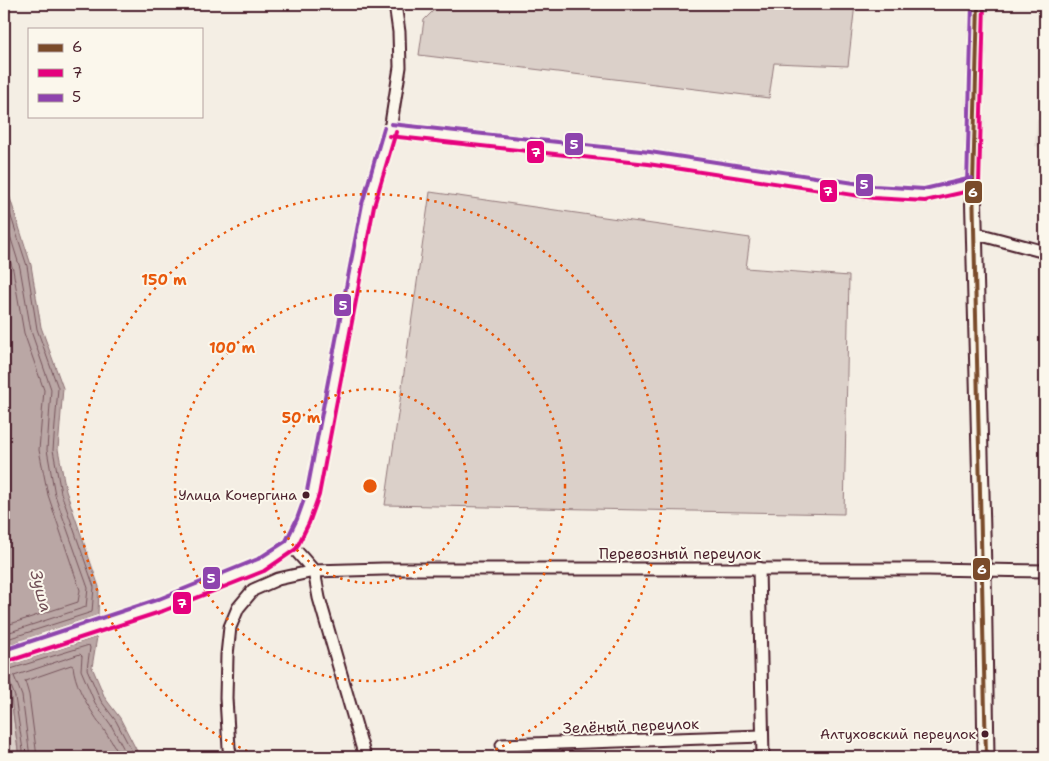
<svg xmlns="http://www.w3.org/2000/svg" width="1049" height="761" font-family="'Shantell Sans',sans-serif">
  <rect width="100%" height="100%" fill="#f4eee4"/>
  <filter id="ink" filterUnits="userSpaceOnUse"><feTurbulence type="fractalNoise" baseFrequency=".02" numOctaves="2"/><feDisplacementMap in="SourceGraphic" scale="10" xChannelSelector="R" yChannelSelector="G"/><feConvolveMatrix kernelMatrix="1 2 1 2 8 2 1 2 1" color-interpolation-filters="sRGB"/></filter>
  <g filter="url(#ink)">
    <path fill="#e7dfd6" d="M1037 119H1045V148L1035 146Z"/>
    <g fill="#dbd0c9" stroke="#92787a">
      <path d="M440 4H855L848 66 774 63 769 98 419 55 424 20Z"/>
      <path d="M430 192 750 238 746 268 849 276 844 514 385 505Z"/>
      <path d="M4 698H11L19 757H4Z"/>
    </g>
    <g fill="#baa7a5" stroke="#8d7174">
      <path d="M4 179 31 265 41 327 63 388 58 449 66 491 99 587 98 615 4 646Z"/>
      <path d="M97 637 92 667 105 698 120 718 140 757H19L11 698 4 680V667Z"/>
    </g>
    <g fill="#f4eee4">
      <path d="M101 614 99 618 4 648V646Z"/>
      <path d="M96 634 99 636 4 667V664Z"/>
    </g>
    <g fill="none" stroke-linecap="round" stroke-linejoin="round">
      <g stroke="#77555c" stroke-width="1">
        <path d="M4 195 27 266 37 329 58 388 53 450 61 493 94 587 92 612 4 640"/>
        <path d="M4 216 20 268 31 331 51 389 47 450 55 495 88 588 86 607 4 634"/>
        <path d="M4 240 13 270 24 333 44 390 39 450 48 495 80 590 78 602 4 626"/>
        <path d="M4 671 89 645 90 648 87 669 101 701 116 721 135 757"/>
        <path d="M4 681 10 683 15 697 24 757"/>
        <path d="M30 757 22 696 14 676 80 654 82 656 81 670 95 703 111 725 128 757"/>
        <path d="M37 757 29 695 25 681 71 665 73 666C77 700 106 727 120 757"/>
      </g>
      <defs>
        <g id="minor">
          <path d="M390 130 400 67 399 32 395 4"/>
          <path d="M974 233 1045 252"/>
          <path d="M291 545 314 571 319 598 365 757"/>
          <path d="M759 568 763 757"/>
          <path d="M502 745 762 736"/>
          <path d="M231 757 229 748 226 698 227 655 230 627 238 608 253 590 278 579 314 571 383 569H929L1045 571"/>
        </g>
        <g id="secondary">
          <path d="M978 4 973 184 983 570 986 757"/>
          <path d="M4 656 161 605 261 565 291 545 303 521 313 493 368 205 390 130 649 158 873 192 925 195 973 184"/>
        </g>
      </defs>
      <use href="#minor" stroke="#4a1f2b" stroke-width="15"/>
      <use href="#secondary" stroke="#4a1f2b" stroke-width="19"/>
      <use href="#minor" stroke="#fbf7ec" stroke-width="11"/>
      <use href="#secondary" stroke="#fbf7ec" stroke-width="15"/>
      <defs>
        <path id="bus-1" d="M978 4 973 184 986 757"/>
        <g id="bus-2">
          <path d="M389 136 648 164 873 198 925 201 974 190"/>
          <path d="M979 184 984 4"/>
          <path d="M6 662 163 611 264 571 296 549 309 523 319 495 374 206 396 132"/>
        </g>
        <g id="bus-3">
          <path d="M391 124 650 152 874 186 924 189 972 178"/>
          <path d="M967 184 972 4"/>
          <path d="M4 650 159 599 258 559 286 541 297 519 307 491 362 204 384 128"/>
        </g>
      </defs>
      <use href="#bus-1" stroke="#fbf7ec" stroke-width="8"/>
      <use href="#bus-2" stroke="#fbf7ec" stroke-width="8"/>
      <use href="#bus-3" stroke="#fbf7ec" stroke-width="8"/>
      <use href="#bus-1" stroke="#7a4b2a" stroke-width="4"/>
      <use href="#bus-2" stroke="#e5007d" stroke-width="4"/>
      <use href="#bus-3" stroke="#8e44ad" stroke-width="4"/>
    </g>
  </g>
  <g fill="none" stroke="#e8590c" stroke-width="2.5" stroke-dasharray="2.5 5">
    <circle cx="370" cy="486" r="97"/>
    <circle cx="370" cy="486" r="195"/>
    <path d="M261 757A292 292 0 1 1 479 757"/>
  </g>
  <g fill="#4a1f2b" stroke="#fbf7ec" stroke-width="2">
    <circle cx="306" cy="495" r="4.5"/>
    <circle cx="985" cy="734" r="4.5"/>
  </g>
  <g text-anchor="middle" dominant-baseline="central" stroke-width="4" stroke-linejoin="round" paint-order="stroke">
    <g font-size="14" fill="#4a1f2b" stroke="#fbf7ec" text-anchor="end">
      <text x="297" y="495">Улица Кочергина</text>
      <text x="976" y="734">Алтуховский переулок</text>
    </g>
    <g font-size="15" fill="#4a1f2b" stroke="#fbf7ec">
      <text x="680" y="554">Перевозный переулок</text>
      <text transform="translate(631 726) rotate(-2)">Зелёный переулок</text>
    </g>
    <g font-size="16" font-style="italic" fill="#714f56" stroke="#fbf7ec">
      <text transform="translate(41 591) rotate(75)">Зуша</text>
    </g>
  </g>
  <circle cx="370" cy="486" r="8" fill="#e8590c" stroke="#fbf7ec" stroke-width="2.5"/>
  <g font-size="15" text-anchor="middle" font-weight="bold" fill="#e8590c" stroke="#fbf7ec" stroke-width="4" stroke-linejoin="round" paint-order="stroke">
    <text x="164" y="285">150 m</text>
    <text x="232" y="353">100 m</text>
    <text x="301" y="423">50 m</text>
  </g>
  <g stroke="#fbf7ec" stroke-width="2">
    <rect x="564" y="132" width="20" height="24" rx="5" fill="#8e44ad"/>
    <rect x="526" y="140" width="19" height="24" rx="5" fill="#e5007d"/>
    <rect x="855" y="173" width="19" height="24" rx="5" fill="#8e44ad"/>
    <rect x="819" y="179" width="19" height="24" rx="5" fill="#e5007d"/>
    <rect x="964" y="180" width="19" height="24" rx="5" fill="#7a4b2a"/>
    <rect x="333" y="293" width="19" height="24" rx="5" fill="#8e44ad"/>
    <rect x="972" y="557" width="19" height="24" rx="5" fill="#7a4b2a"/>
    <rect x="202" y="566" width="19" height="24" rx="5" fill="#8e44ad"/>
    <rect x="172" y="591" width="20" height="24" rx="5" fill="#e5007d"/>
  </g>
  <g font-size="14" text-anchor="middle" font-weight="bold" fill="#fff">
    <text x="574" y="149">5</text>
    <text x="536" y="157">7</text>
    <text x="864" y="189">5</text>
    <text x="828" y="196">7</text>
    <text x="973" y="197">6</text>
    <text x="343" y="310">5</text>
    <text x="982" y="574">6</text>
    <text x="211" y="583">5</text>
    <text x="182" y="608">7</text>
  </g>
  <rect width="1049" height="761" fill="none" stroke="#fbf7ec" stroke-width="20"/>
  <rect x="10" y="10" width="1029" height="741" fill="none" stroke="#4a1f2b" stroke-width="2" filter="url(#ink)"/>
  <rect x="28" y="28" width="175" height="90" fill="#fbf7ec" stroke="#b4a19f"/>
  <rect x="38" y="44" width="25" height="8" fill="#7a4b2a" stroke="#b4a19f"/>
  <text x="72" y="52" font-size="15" fill="#4a1f2b">6</text>
  <rect x="38" y="69" width="25" height="8" fill="#e5007d" stroke="#b4a19f"/>
  <text x="72" y="78" font-size="15" fill="#4a1f2b">7</text>
  <rect x="38" y="94" width="25" height="8" fill="#8e44ad" stroke="#b4a19f"/>
  <text x="72" y="102" font-size="15" fill="#4a1f2b">5</text>
</svg>
